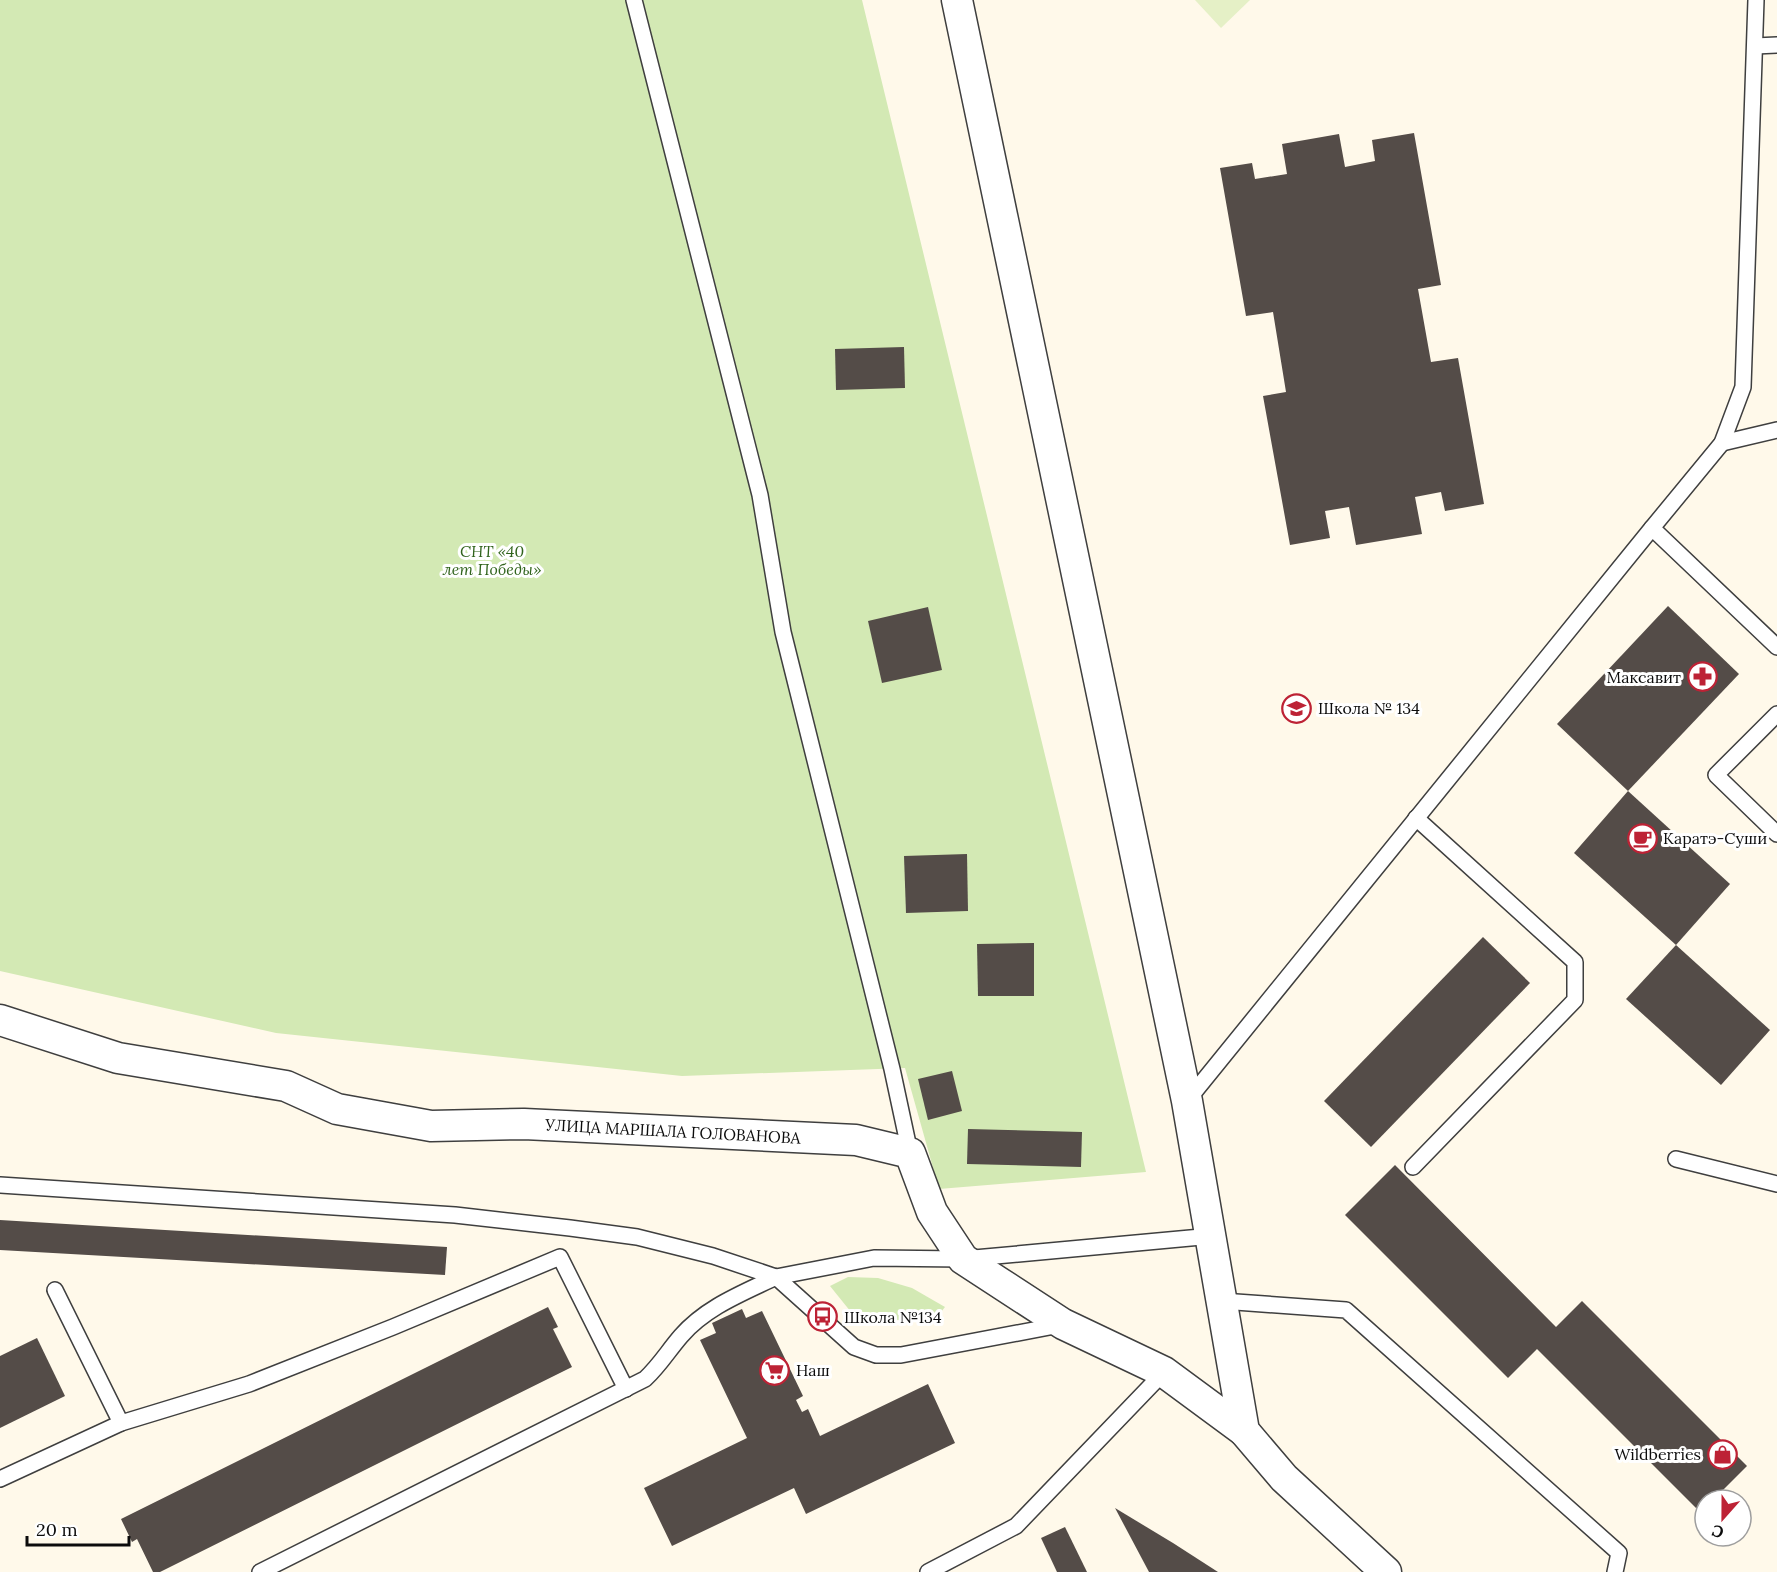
<svg xmlns="http://www.w3.org/2000/svg" width="1777" height="1572" font-family="Lora,serif">
  <rect width="100%" height="100%" fill="#fff9ea"/>
  <g fill="#d3e9b4">
    <path d="M0 0H862L1146 1172 939 1189 905 1068 682 1076 276 1033 0 971Z"/>
    <path d="M848 1277 878 1278 912 1288 945 1307 937 1317 915 1321 855 1317 830 1286Z"/>
  </g>
  <path fill="#e5f0c6" d="M1195 0H1250L1221 28Z"/>
  <g fill="#544c48">
    <path d="M1414 133 1441 285 1418 289 1431 362 1458 358 1484 504 1445 511 1441 492 1415 497 1422 534 1356 545 1349 507 1325 511 1330 538 1290 545 1263 396 1286 392 1273 312 1246 316 1220 168 1252 163 1255 179 1287 174 1282 144 1339 134 1345 167 1375 161 1372 140Z"/>
    <path d="M904 347 905 388 836 390 835 349Z"/>
    <path d="M1668 606 1739 674 1628 791 1557 724Z"/>
    <path d="M928 607 942 670 882 683 868 621Z"/>
    <path d="M1628 791 1730 884 1676 945 1574 853Z"/>
    <path d="M967 854 968 911 906 913 904 856Z"/>
    <path d="M1483 937 1530 983 1371 1147 1324 1101Z"/>
    <path d="M1034 943V996H978L977 944Z"/>
    <path d="M1676 945 1770 1030 1721 1085 1626 999Z"/>
    <path d="M952 1071 962 1111 928 1120 918 1079Z"/>
    <path d="M968 1129 1082 1132 1081 1167 967 1164Z"/>
    <path d="M1395 1165 1556 1327 1582 1301 1747 1466 1713 1500H1705V1507L1700 1512 1537 1349 1508 1378 1345 1215Z"/>
    <path d="M0 1220 447 1247 445 1275 0 1250Z"/>
    <path d="M548 1307 558 1327 553 1329 572 1367 160 1572H153L137 1539 132 1542 121 1519Z"/>
    <path d="M742 1309 746 1318 762 1311 803 1396 796 1400 802 1412 808 1409 820 1436 928 1384 955 1443 806 1514 794 1488 672 1546 644 1488 747 1438 700 1340 716 1333 712 1323Z"/>
    <path d="M37 1338 65 1396 0 1428V1356Z"/>
    <path d="M1115 1508 1173 1543 1218 1572H1149Z"/>
    <path d="M1065 1527 1087 1572H1057L1041 1538Z"/>
  </g>
  <g fill="none" stroke-linecap="round" stroke-linejoin="round">
    <defs>
      <g id="service">
        <path d="M634 0 760 495 783 632 892 1069 910 1153"/>
        <path d="M1755 46 1777 45"/>
        <path d="M1722 443 1777 430"/>
        <path d="M1652 528 1722 443 1743 387 1756 0"/>
        <path d="M1777 714 1716 775 1777 834"/>
        <path d="M1187 1101 1652 528 1777 647"/>
        <path d="M1676 1159 1777 1184"/>
        <path d="M1413 1167 1575 1000V962L1416 818"/>
        <path d="M0 1185 455 1215 570 1228 637 1237 713 1256 776 1277 874 1258 963 1259 1212 1236"/>
        <path d="M55 1290 121 1423"/>
        <path d="M1222 1301 1346 1310 1619 1553 1615 1572"/>
        <path d="M0 1479 121 1423 249 1384 393 1327 560 1257 626 1389"/>
        <path d="M260 1572 645 1379C660 1365 668 1351 681 1336 706 1307 743 1293 776 1277L854 1347 876 1355H901L1060 1325"/>
        <path d="M928 1572 1016 1526 1164 1372"/>
      </g>
      <g id="minor">
        <path d="M957 0 1187 1101 1244 1431 1284 1478 1386 1572"/>
        <path d="M0 1020 118 1058 286 1086 337 1109 431 1126 524 1124 856 1140 910 1153 932 1212 963 1259 1063 1324 1164 1372 1244 1431"/>
      </g>
    </defs>
    <use href="#service" stroke="#3f3f3f" stroke-width="18"/>
    <use href="#minor" stroke="#3f3f3f" stroke-width="33"/>
    <use href="#service" stroke="#fff" stroke-width="15"/>
    <use href="#minor" stroke="#fff" stroke-width="30"/>
  </g>
  <defs>
    <symbol id="pharmacy-ring" viewBox="-11 -11 22 22"><circle r="9.5" fill="#fff" stroke="#bd2235" stroke-width="1.5"/><path d="M-2-6h4v4h4v4h-4v4h-4v-4h-4v-4h4Z" fill="#bd2235"/></symbol>
    <symbol id="school-ring" viewBox="-11 -11 22 22"><circle r="9.5" fill="#fff" stroke="#bd2235" stroke-width="1.5"/><path d="M0-5L7-2L0 1L-7-2ZM-4 1L0 2.5L4 1V4Q0 6-4 4Z" fill="#bd2235"/></symbol>
    <symbol id="cafe-ring" viewBox="-11 -11 22 22"><circle r="9.5" fill="#fff" stroke="#bd2235" stroke-width="1.5"/><path d="M-5.5-4.5H6V0H3Q3 3.5 0 3.5H-2.5Q-5.5 3.5-5.5 0ZM3-3.2v2h1.7v-2ZM-6 4.5H4V6H-6Z" fill="#bd2235"/></symbol>
    <symbol id="bus-ring" viewBox="-11 -11 22 22"><circle r="9.5" fill="#fff" stroke="#bd2235" stroke-width="1.5"/><path d="M-5-6H5V4H4V6H2V4H-2V6H-4V4H-5ZM-3.5-4V0h7V-4ZM-3.5 1.2v1.5H-2V1.2ZM2 1.2v1.5H3.5V1.2Z" fill="#bd2235"/></symbol>
    <symbol id="supermarket-ring" viewBox="-11 -11 22 22"><circle r="9.5" fill="#fff" stroke="#bd2235" stroke-width="1.5"/><path d="M-6-5.5h2.5l.6 2H6L4.5 2H-2.5L-4.4-4H-6ZM-1.5 3.2a1.3 1.3 0 1 0 .1 0ZM3 3.2a1.3 1.3 0 1 0 .1 0Z" fill="#bd2235"/></symbol>
    <symbol id="shop-ring" viewBox="-11 -11 22 22"><circle r="9.5" fill="#fff" stroke="#bd2235" stroke-width="1.5"/><path d="M-5-2.5h2.3a2.7 3.5 0 0 1 5.4 0H5L5.5 6h-11ZM-1.5-2.5h3a1.5 2.3 0 0 0-3 0Z" fill="#bd2235"/></symbol>
  </defs>
  <g fill-rule="evenodd">
    <use href="#pharmacy-ring" x="1686" y="660" width="33" height="33"/>
    <use href="#school-ring" x="1280" y="692" width="33" height="33"/>
    <use href="#cafe-ring" x="1626" y="822" width="33" height="33"/>
    <use href="#bus-ring" x="806" y="1300" width="33" height="33"/>
    <use href="#supermarket-ring" x="758" y="1354" width="33" height="33"/>
    <use href="#shop-ring" x="1706" y="1438" width="33" height="33"/>
  </g>
  <g text-anchor="middle" dominant-baseline="central" stroke-width="6" stroke-linejoin="round" paint-order="stroke">
    <g font-size="16" font-style="italic" fill="#30631c" stroke="#fff">
      <text x="492" y="551">СНТ «40<tspan x="492" dy="18">лет Победы»</tspan></text>
    </g>
    <g font-size="16" fill="#0c0c0c" stroke="#fff" text-anchor="start">
      <text x="1681" y="677" text-anchor="end">Максавит</text>
      <text x="1318" y="708">Школа № 134</text>
      <text x="1663" y="838">Каратэ-Суши</text>
      <text x="844" y="1317">Школа №134</text>
      <text x="796" y="1370">Наш</text>
      <text x="1701" y="1454" text-anchor="end">Wildberries</text>
    </g>
    <g font-size="16" fill="#0c0c0c" stroke="#fff">
      <text transform="translate(673 1131) rotate(3)">УЛИЦА МАРШАЛА ГОЛОВАНОВА</text>
    </g>
  </g>
  <g transform="translate(1723 1518) rotate(201)"><circle r="28" fill="#ffffff" stroke="#9e9e9e" stroke-width="1.5"/>
  <path d="M0-4.5L10 22L0 15L-10 22Z" fill="#bd2235"/>
  <text y="-9" font-size="16" font-weight="bold" text-anchor="middle" fill="#0c0c0c">С</text>
  </g>
  <path d="M27 1536v9h102v-9" fill="none" stroke="#0c0c0c" stroke-width="3"/>
  <text x="36" y="1536" font-size="18" fill="#0c0c0c" stroke="#ffffff" stroke-width="4.5" paint-order="stroke">20 m</text>
</svg>
